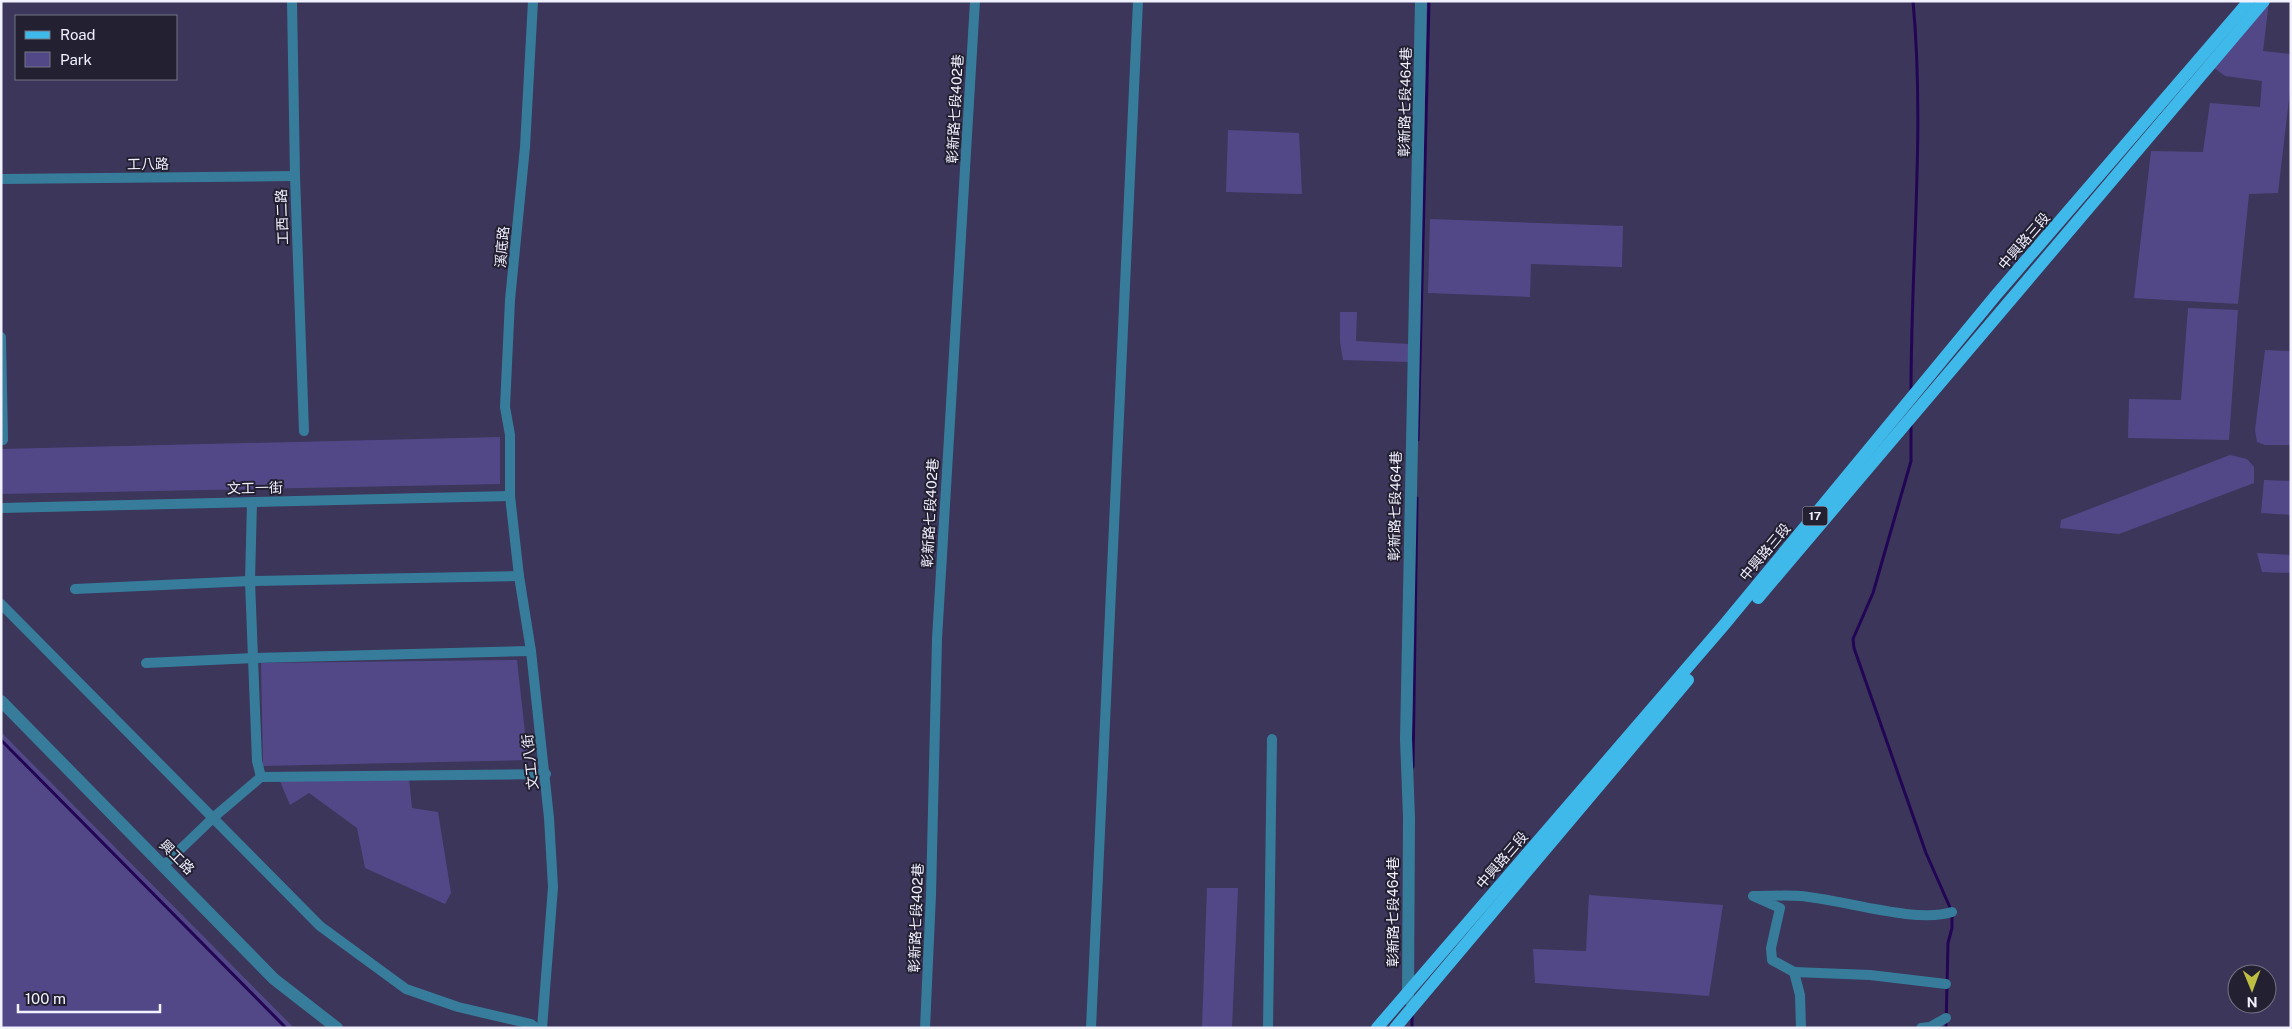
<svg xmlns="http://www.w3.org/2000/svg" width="2292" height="1029" font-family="'Public Sans','Noto Sans TC',sans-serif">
  <rect width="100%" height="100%" fill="#3b365a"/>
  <g fill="#534887">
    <path d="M2269 2 2263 51 2291 54V82L2278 193 2249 194 2238 304 2134 298 2151 151 2203 152 2210 103 2260 107 2262 81 2225 76 2213 67Z"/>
    <path d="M1228 130 1299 133 1302 194 1226 192Z"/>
    <path d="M1430 219 1623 226 1622 267 1531 264 1530 297 1428 293Z"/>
    <path d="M2188 308 2238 310 2229 440 2128 438 2129 399 2181 400Z"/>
    <path d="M1340 312H1357L1356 341 1409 344V362L1343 360 1340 342Z"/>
    <path d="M2265 350 2291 351V445H2265L2257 442 2255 430Z"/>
    <path d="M500 437V484L1 494V449Z"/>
    <path d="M2230 455 2247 459 2254 467V483L2119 534 2060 528 2061 520Z"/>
    <path d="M2264 480 2291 481V515L2261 513Z"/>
    <path d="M2257 553 2291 555V573L2262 572Z"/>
    <path d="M517 660 528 760 263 766 261 663Z"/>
    <path d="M1 732 294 1028H1Z"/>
    <path d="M409 778 412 808 438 812 451 893 445 904 365 868 357 828 309 793 290 805 279 779Z"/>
    <path d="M1207 888H1238L1232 1028H1202Z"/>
    <path d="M1589 895 1723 905 1709 996 1535 983 1533 949 1586 951Z"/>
  </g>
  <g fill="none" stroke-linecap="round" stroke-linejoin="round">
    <g stroke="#220554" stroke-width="3">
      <path d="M1911 390C1911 261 1925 130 1913 1"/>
      <path d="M1911 424V461L1873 593 1853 639 1854 648 1926 853 1952 912V928L1948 943 1946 1028"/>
      <path d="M1418 440 1429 1"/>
      <path d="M1 740 286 1028"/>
      <path d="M1413 767 1417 498"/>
      <path d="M1412 1028V1016"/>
    </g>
    <g stroke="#377d9b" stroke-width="10">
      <path d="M292 1 295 176 304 431"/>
      <path d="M533 1 525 147 510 300 505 407 510 435V496L519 576 531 651 549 818 553 887 542 1028"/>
      <path d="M1 179 295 176"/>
      <path d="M1 337 3 440"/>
      <path d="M252 502 250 581 257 761 261 777"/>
      <path d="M1 508 510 496"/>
      <path d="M75 589 250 581 519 576"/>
      <path d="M1 604 320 926 406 989 458 1007 531 1024 536 1028"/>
      <path d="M146 663 254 658 531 651"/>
      <path d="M164 865 214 817 261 777 546 774"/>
      <path d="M1794 972 1870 975 1946 984"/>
      <path d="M925 1028 931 895 937 639 975 1"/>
      <path d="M1091 1028 1138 1"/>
      <path d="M1268 1028 1272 739"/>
      <path d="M1801 1028 1800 995 1794 972 1772 960 1771 948 1780 908 1753 896C1769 896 1784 895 1800 896 1841 899 1915 924 1952 912"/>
      <path d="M1921 1028 1930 1027 1946 1018"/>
    </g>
    <g stroke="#377d9b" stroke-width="12">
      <path d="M1 701 274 979 337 1028"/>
      <path d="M1408 999 1409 817 1406 739 1421 1"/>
    </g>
    <g stroke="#3fb9ea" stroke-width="12">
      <path d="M1758 598 2264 1"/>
      <path d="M1377 1028 1724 625 1996 295 2249 1"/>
      <path d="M1395 1028 1688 680"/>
    </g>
  </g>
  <g text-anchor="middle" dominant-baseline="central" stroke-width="4" stroke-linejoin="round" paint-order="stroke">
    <rect fill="#222031" stroke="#b4b2c1" stroke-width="1" x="1802.5" y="506.5" width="25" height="19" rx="4"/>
    <g font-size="12" font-weight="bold" fill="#f2f1ff">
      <text x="1815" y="516">17</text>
    </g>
    <g font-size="14" fill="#f2f1ff" stroke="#222031">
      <text transform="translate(1405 102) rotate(-89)">彰新路七段464巷</text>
      <text transform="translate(955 109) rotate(-87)">彰新路七段402巷</text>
      <text transform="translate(148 164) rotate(-1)">工八路</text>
      <text transform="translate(282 217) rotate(-92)">工西二路</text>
      <text transform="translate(2024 241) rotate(-49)">中興路三段</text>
      <text transform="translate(502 247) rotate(-85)">溪底路</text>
      <text transform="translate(255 488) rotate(-1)">文工一街</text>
      <text transform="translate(1395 506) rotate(-89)">彰新路七段464巷</text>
      <text transform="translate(930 513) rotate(-87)">彰新路七段402巷</text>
      <text transform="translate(1765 552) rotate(-50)">中興路三段</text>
      <text transform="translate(530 762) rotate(-96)">文工八街</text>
      <text transform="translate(177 857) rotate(45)">興工路</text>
      <text transform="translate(1502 860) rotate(-49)">中興路三段</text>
      <text transform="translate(1393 912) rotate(-90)">彰新路七段464巷</text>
      <text transform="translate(916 918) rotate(-88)">彰新路七段402巷</text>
    </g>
  </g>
  <rect width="2292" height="1029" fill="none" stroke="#f2f1ff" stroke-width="5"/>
  <rect x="15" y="15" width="162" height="65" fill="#222031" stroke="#757483"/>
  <rect x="25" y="31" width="25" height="8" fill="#3fb9ea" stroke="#757483"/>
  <text x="60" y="40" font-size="15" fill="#f2f1ff">Road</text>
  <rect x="25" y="52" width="25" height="15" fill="#534887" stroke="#757483"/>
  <text x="60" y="65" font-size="15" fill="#f2f1ff">Park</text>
  <g transform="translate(2252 989) rotate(179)"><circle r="24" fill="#222031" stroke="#757483"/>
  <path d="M0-4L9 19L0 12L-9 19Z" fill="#bebe42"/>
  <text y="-8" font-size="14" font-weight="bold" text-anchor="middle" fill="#f2f1ff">N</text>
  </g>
  <path d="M18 1004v8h142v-8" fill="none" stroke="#f2f1ff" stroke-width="2.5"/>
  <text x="25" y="1004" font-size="15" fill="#f2f1ff" stroke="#222031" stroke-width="4" paint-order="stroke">100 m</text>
</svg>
